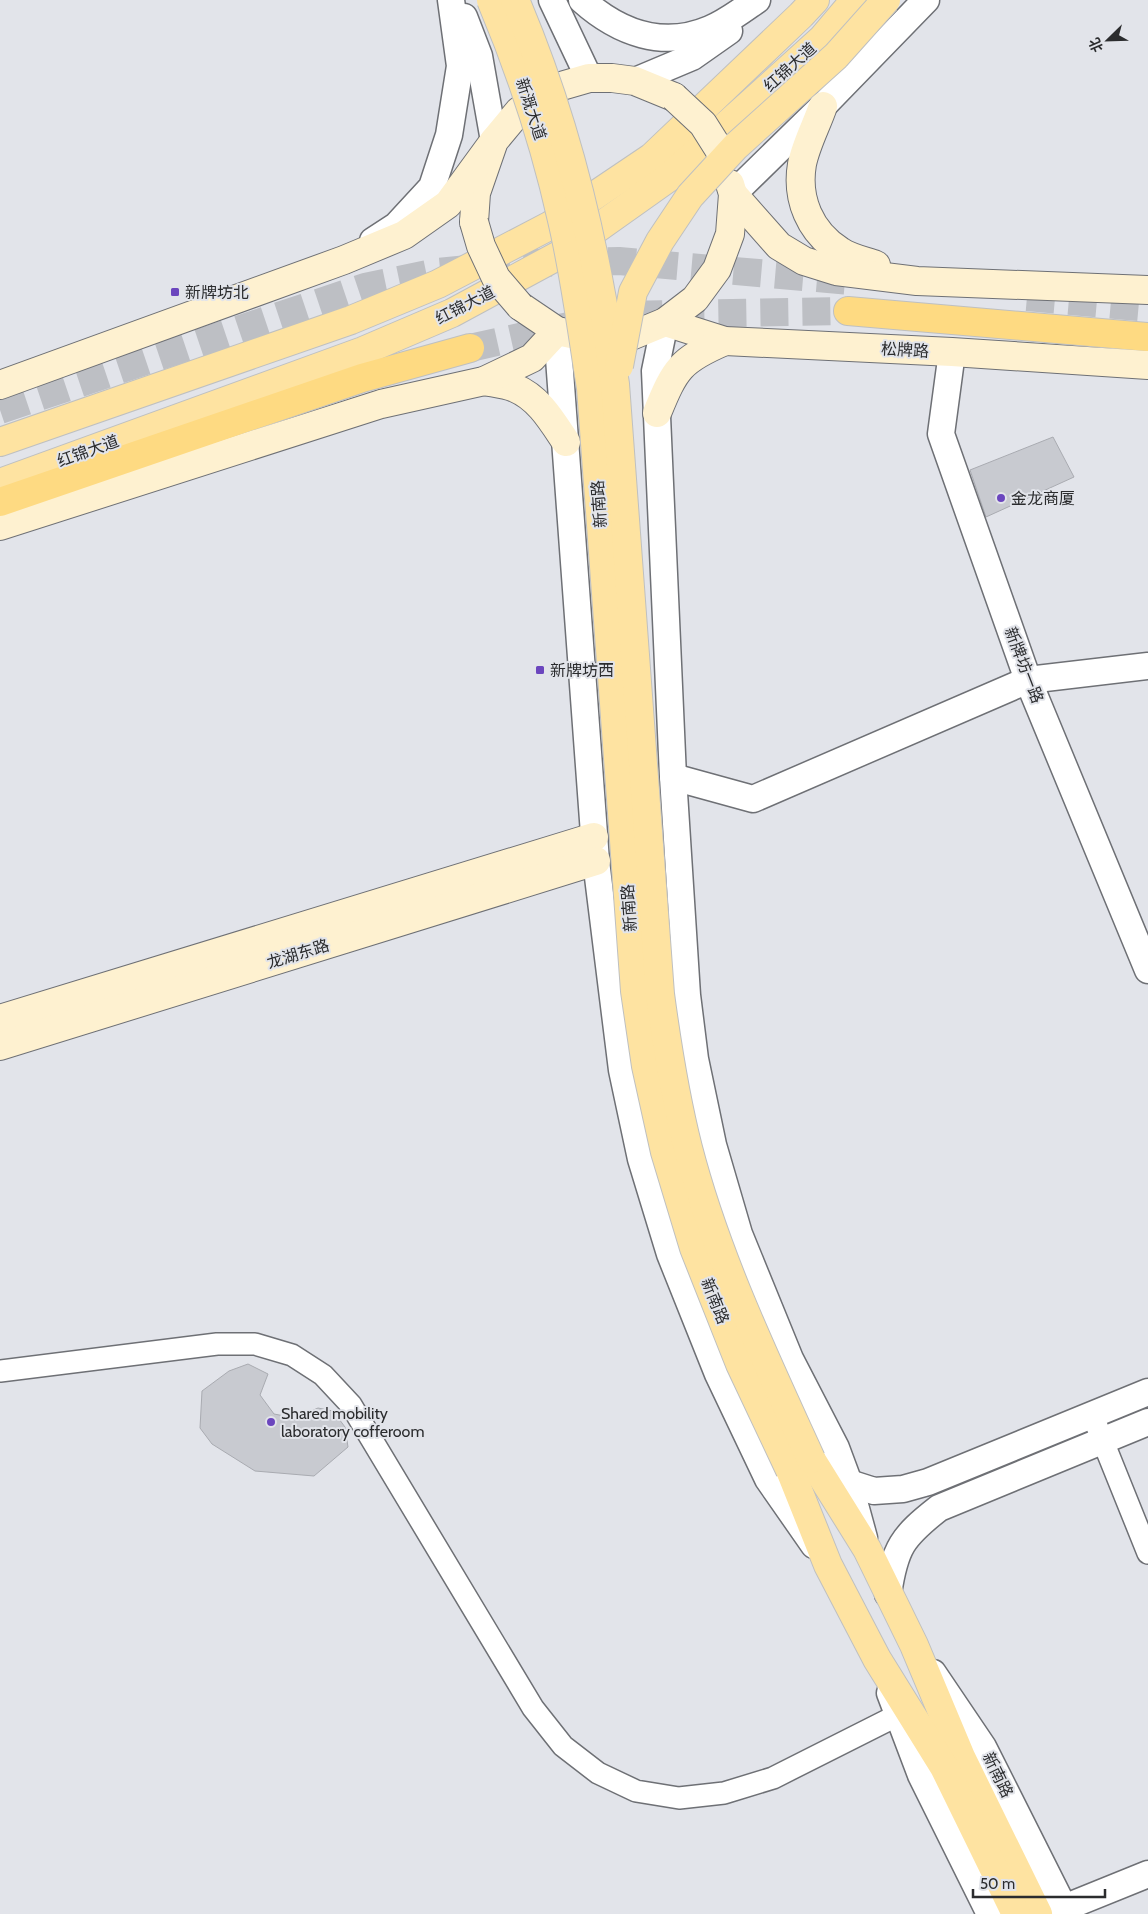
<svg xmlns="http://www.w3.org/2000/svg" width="1148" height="1914" font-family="Cabin,'Noto Sans SC',sans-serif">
  <rect width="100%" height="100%" fill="#e2e4ea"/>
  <g fill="#c8cad0" stroke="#a9abb1">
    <path d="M1053 437 1074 477 986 517 970 470Z"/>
    <path d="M248 1364 268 1374 260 1395 274 1414 295 1418 318 1408 333 1411 345 1427 348 1447 314 1476 255 1471 212 1444 200 1428 202 1391 229 1371Z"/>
  </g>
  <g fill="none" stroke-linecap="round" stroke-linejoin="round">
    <g stroke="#bdbfc4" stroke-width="28" stroke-dasharray="28 14" stroke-linecap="butt">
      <path d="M1027 297 1148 308"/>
      <path d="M470 348 618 315 848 311"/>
      <path d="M0 410 365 287 437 272 531 263 619 261 850 281"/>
    </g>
    <defs>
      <g id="minor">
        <path d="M0 1371 217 1344H255L292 1355 323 1375 351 1405 533 1708 563 1746 598 1773 636 1791 679 1798 724 1793 773 1778 898 1715"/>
        <path d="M1092 1414 1148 1553"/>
      </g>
      <g id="tertiary">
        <path d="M552 0 589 78"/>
        <path d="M582 0C619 33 663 49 710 29 727 22 742 10 757 0"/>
        <path d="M464 17 479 56 494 141"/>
        <path d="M635 81 692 57 729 31"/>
        <path d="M733 194 823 106 926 0"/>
        <path d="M373 241 396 226 432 187 449 135 460 66 451 0"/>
        <path d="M665 322 655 371 673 777 687 995 695 1059 713 1145 739 1234 790 1359 836 1448 849 1483 864 1538"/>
        <path d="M557 331 596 861 622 1070 641 1159 670 1254 718 1374 768 1479 814 1545"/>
        <path d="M952 352 941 434 1028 680 1148 970"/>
        <path d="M673 777 753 799 1028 680 1148 666"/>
        <path d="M849 1483 874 1491 903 1489 928 1482 1148 1392"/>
        <path d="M888 1594C895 1547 902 1537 939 1508L1148 1422"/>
        <path d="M933 1673 983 1747 1067 1914"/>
        <path d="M890 1693 921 1775 990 1914"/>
        <path d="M1064 1908 1148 1874"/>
      </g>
      <g id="secondary">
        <path d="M823 106C817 124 806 144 802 164 796 199 810 232 840 251 850 258 865 261 876 265"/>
        <path d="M733 194 779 246 804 261 836 271 917 281 1148 290"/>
        <path d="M474 222 476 193 494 141 519 111 551 89 589 78H612L635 81 674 97"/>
        <path d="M520 306 557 331 600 340 631 336 665 322 695 299 717 269 730 234 733 194 730 184"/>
        <path d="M665 322 725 341 952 352 1148 365"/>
        <path d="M484 381C494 383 506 384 515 388 539 398 552 421 566 442"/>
        <path d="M0 385 344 260 404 235 448 204 494 141"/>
        <path d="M657 413C675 369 680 360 725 341"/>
        <path d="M0 526 381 404 484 381 532 358 557 331"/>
        <path d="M0 1019 594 837"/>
        <path d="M0 1046 596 861"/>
      </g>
      <g id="primary">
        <path d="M0 442 351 320 438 284 551 225 652 157 801 15 815 0"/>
        <path d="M0 483 363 351 452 313 561 254 668 178 822 39 855 0"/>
        <path d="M811 1459 867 1549 914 1645 961 1757 1038 1914"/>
        <path d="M790 1470 828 1565 877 1659 944 1767 1016 1914"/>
      </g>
      <g id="trunk">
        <path d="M848 311 1148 337"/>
        <path d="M0 502 362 378 470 348"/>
      </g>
    </defs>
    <use href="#minor" stroke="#6e7075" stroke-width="24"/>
    <use href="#tertiary" stroke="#6e7075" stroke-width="29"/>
    <use href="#secondary" stroke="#6e7075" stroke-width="30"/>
    <use href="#primary" stroke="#bfc0c0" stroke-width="30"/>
    <use href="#trunk" stroke="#bfc0c0" stroke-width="30"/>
    <use href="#minor" stroke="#fff" stroke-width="21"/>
    <use href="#tertiary" stroke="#fff" stroke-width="26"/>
    <use href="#secondary" stroke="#fef1d0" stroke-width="28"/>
    <use href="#primary" stroke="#fee3a1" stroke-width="28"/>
    <use href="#trunk" stroke="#feda82" stroke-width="28"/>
    <defs>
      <g id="secondary-bridge">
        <path d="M674 97 703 124 720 151"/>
        <path d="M474 222 481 246 496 278 520 306"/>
      </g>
      <g id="primary-bridge">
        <path d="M491 0C521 71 545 144 562 220 575 275 582 332 591 388L635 991 646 1066 665 1152 694 1248 740 1364 790 1470"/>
        <path d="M515 0C555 94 583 194 601 294 607 324 610 354 615 384L660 994C667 1046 675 1097 688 1148 716 1256 765 1358 811 1459"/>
        <path d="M619 366 633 292 660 241 690 196 735 147 836 56 886 0"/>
      </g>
    </defs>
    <use href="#secondary-bridge" stroke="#6e7075" stroke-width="30" stroke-linecap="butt"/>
    <use href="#primary-bridge" stroke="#bfc0c0" stroke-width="30" stroke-linecap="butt"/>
    <use href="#secondary-bridge" stroke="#fef1d0" stroke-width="28"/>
    <use href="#primary-bridge" stroke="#fee3a1" stroke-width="28"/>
  </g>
  <g fill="#6b46be" stroke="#e2e4ea" stroke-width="2">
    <rect x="170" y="287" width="10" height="10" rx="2.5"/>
    <circle cx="1001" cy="498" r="5"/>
    <rect x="535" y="665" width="10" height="10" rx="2.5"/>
    <circle cx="271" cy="1422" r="5"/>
  </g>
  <g text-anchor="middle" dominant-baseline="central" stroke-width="4" stroke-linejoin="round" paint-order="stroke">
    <g font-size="16" fill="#2b2c2e" stroke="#e2e4ea">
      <text transform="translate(790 67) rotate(-42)">红锦大道</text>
      <text transform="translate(531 109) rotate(72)">新溉大道</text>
      <text transform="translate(465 305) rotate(-27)">红锦大道</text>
      <text transform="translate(905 350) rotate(3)">松牌路</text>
      <text transform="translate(88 451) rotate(-20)">红锦大道</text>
      <text transform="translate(599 504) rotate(-94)">新南路</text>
      <text transform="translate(1024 665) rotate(69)">新牌坊一路</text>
      <text transform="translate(629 908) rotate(-94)">新南路</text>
      <text transform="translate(298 954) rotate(-17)">龙湖东路</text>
      <text transform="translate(715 1301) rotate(68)">新南路</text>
      <text transform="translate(998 1775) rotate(64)">新南路</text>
    </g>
    <g font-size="16" fill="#2b2c2e" stroke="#e2e4ea" text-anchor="start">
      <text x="185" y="292">新牌坊北</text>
      <text x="1011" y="498">金龙商厦</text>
      <text x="550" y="670">新牌坊西</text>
      <text x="281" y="1413">Shared mobility<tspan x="281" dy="18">laboratory cofferoom</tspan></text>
    </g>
  </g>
  <g transform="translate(1108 40) rotate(247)" stroke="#e2e4ea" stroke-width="4" paint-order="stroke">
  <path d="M0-4L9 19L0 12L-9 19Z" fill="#2b2c2e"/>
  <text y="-8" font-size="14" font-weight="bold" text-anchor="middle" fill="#2b2c2e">北</text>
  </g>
  <path d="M973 1889v8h132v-8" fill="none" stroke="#2b2c2e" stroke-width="2.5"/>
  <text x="980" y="1889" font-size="15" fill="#2b2c2e" stroke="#e2e4ea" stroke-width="4" paint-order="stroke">50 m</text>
</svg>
